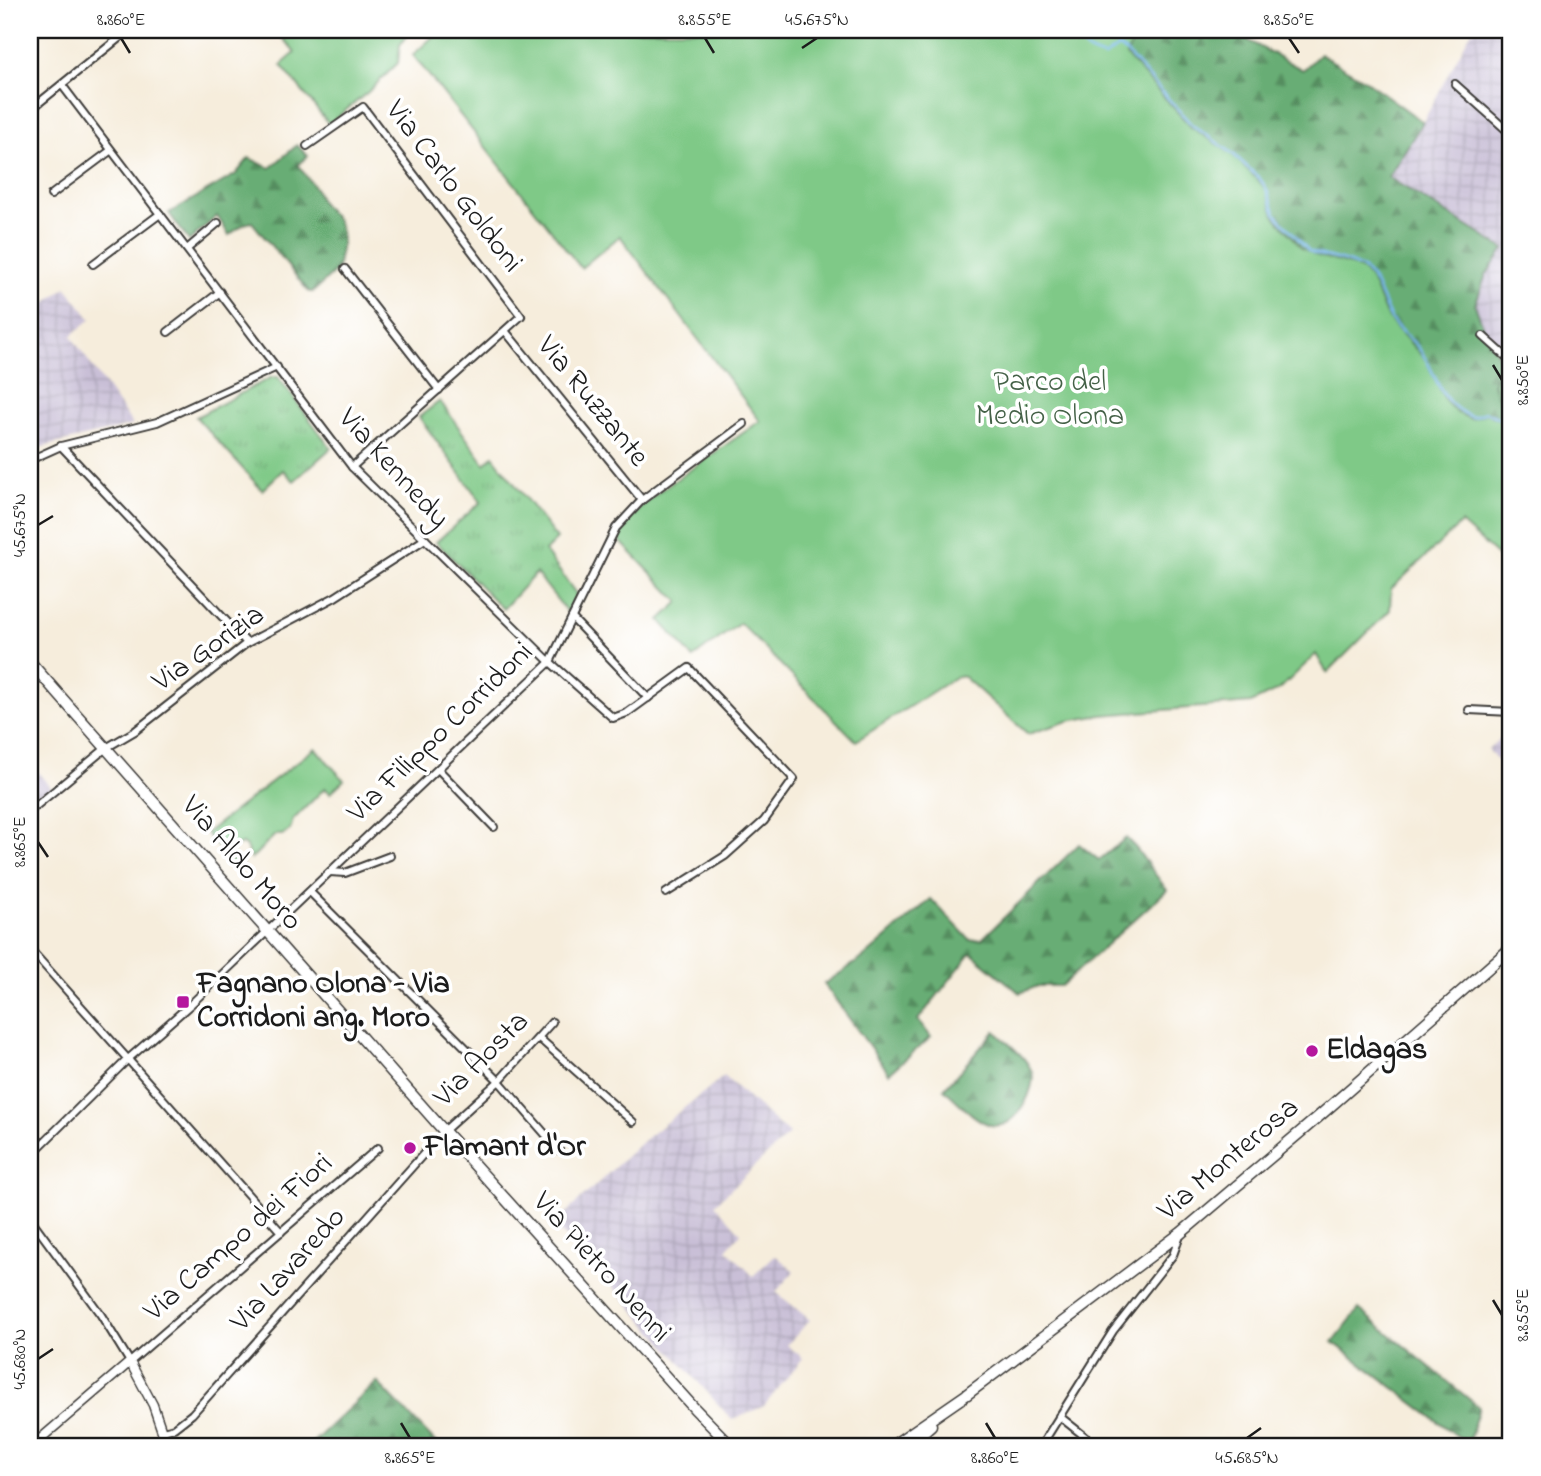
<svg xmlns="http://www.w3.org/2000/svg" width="1541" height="1476" font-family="'Indie Flower',sans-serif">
  <defs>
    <pattern id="industrial-grid" width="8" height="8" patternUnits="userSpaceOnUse" patternTransform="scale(1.75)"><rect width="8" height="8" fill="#c9bfd7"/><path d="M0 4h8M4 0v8" fill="none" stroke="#aca4b8"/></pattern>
    <pattern id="grass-tufts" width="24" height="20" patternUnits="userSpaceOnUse" patternTransform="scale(1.75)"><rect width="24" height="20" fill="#7fc987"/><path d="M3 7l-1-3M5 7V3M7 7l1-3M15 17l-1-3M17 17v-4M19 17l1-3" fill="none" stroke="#6dac74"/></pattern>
    <pattern id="forest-firs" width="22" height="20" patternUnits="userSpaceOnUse" patternTransform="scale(1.75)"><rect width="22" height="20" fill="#67ad74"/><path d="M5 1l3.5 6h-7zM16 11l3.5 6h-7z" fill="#548c5e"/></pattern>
  </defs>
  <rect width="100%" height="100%" fill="#fff"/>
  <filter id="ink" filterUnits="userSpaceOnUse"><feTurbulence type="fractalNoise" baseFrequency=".0143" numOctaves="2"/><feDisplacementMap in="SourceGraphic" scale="14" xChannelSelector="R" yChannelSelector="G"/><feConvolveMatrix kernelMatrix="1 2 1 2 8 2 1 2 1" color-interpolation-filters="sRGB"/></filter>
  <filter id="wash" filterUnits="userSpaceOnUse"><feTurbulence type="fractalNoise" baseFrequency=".00686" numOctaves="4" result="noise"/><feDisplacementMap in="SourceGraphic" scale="28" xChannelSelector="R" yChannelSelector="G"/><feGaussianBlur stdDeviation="1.57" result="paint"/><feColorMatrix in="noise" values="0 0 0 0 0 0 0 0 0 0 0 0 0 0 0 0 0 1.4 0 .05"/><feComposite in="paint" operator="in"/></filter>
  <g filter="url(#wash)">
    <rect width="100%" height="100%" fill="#f6eddc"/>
    <g fill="url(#industrial-grid)">
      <path d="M1472 30H1511V353L1484 329 1475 305 1486 275 1503 249 1388 177 1423 122Z"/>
      <path d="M66 287 91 319 71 336 133 425 34 449 30 445V315Z"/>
      <path d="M1511 727V776L1488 750Z"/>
      <path d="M30 763 51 788 30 806Z"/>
      <path d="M724 1076 789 1134 715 1204 741 1233 727 1249 753 1276 775 1255 794 1271 776 1292 810 1320 787 1345 803 1358 764 1406 732 1420 575 1244 552 1226 644 1140Z"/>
    </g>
    <g fill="url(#grass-tufts)" stroke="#4e7252" stroke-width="2">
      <path d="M1502 363 1511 370V415L1502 406 1493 384Z"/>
      <path d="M272 377H278L331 448 294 481 283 470 262 490 196 417Z"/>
      <path d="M440 401 485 464 493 456 557 539 545 551 577 595 567 612 536 573 503 609 436 542 481 502 419 417Z"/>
    </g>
    <g fill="url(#forest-firs)" stroke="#426448" stroke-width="2">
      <path d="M1003 30H1229L1303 70 1320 54 1365 80 1423 122 1388 177 1504 249 1486 275 1475 305 1484 329 1502 363 1493 384 1502 406 1511 415V503Z"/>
      <path d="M297 145 308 156 298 165 315 188 321 202 337 220 341 231 342 242 337 270 313 292H309L252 222 244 224 229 235 217 216 189 241 169 213 236 174 249 158 270 168Z"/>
      <path d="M1126 838 1135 847 1167 890 1061 986H1038L1020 993 971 953 918 1020 931 1037 889 1073 824 984 864 957 931 899 970 940 982 939 1079 844 1099 860Z"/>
      <path d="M995 1031C1006 1042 1026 1056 1032 1072 1035 1080 1029 1096 1025 1103 998 1150 971 1113 944 1089Z"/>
      <path d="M1359 1309 1479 1407 1468 1444 1333 1342Z"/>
      <path d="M377 1382 439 1446H309Z"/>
    </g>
    <g fill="#7fc987" stroke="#4e7252" stroke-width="2">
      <path d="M276 30H412L400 45 398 63 368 92 329 124 281 65 295 53Z"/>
      <path d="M440 30H1140L1126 55 1191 127 1232 154 1259 181 1266 189 1274 215 1302 248 1318 256 1354 266 1362 270 1371 279 1385 312 1392 323 1426 360 1446 402 1457 413 1471 419 1486 413 1511 425V568L1461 523 1391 589 1390 610 1327 673 1316 654 1280 689 1251 703 1102 715 1068 721 1028 734 964 677 957 676 856 741 740 623 693 658 660 620 679 602 615 536 641 507 660 491 760 421 620 236 581 268 413 55Z"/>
      <path d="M315 748 344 780 330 793 325 788 293 820 290 830 282 835H275L251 859 246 847 242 844 232 848 233 860 242 864 235 868 206 833Z"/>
    </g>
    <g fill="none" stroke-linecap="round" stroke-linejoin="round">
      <path stroke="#7bbaef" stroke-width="2.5" d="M1077 30C1082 50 1085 50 1104 57L1118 47 1127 53 1192 125 1232 153 1260 179 1266 188 1275 213 1309 251C1326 258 1346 259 1361 268 1377 277 1382 303 1391 319 1397 329 1409 337 1417 346 1439 373 1435 402 1472 417L1486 412 1511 424"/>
    </g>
  </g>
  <g filter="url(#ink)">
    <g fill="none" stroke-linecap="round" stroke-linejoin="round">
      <defs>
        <g id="minor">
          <path d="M1455 84 1511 134"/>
          <path d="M62 85 352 467 550 662 613 718 627 713 689 668 794 779 764 821 725 856 666 893"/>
          <path d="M30 110 129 30"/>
          <path d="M307 146 363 107 521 316 352 467"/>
          <path d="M51 195 110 151"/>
          <path d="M187 249 218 223"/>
          <path d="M93 264 160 214"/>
          <path d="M345 269 439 390"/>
          <path d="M168 332 220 292"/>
          <path d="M506 332 642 500"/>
          <path d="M1483 336 1511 361"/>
          <path d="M61 446 247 643"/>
          <path d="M30 460 61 446 157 422 277 367"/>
          <path d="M572 618 648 698"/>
          <path d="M1469 710 1511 712"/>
          <path d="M438 769 494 827"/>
          <path d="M30 811 106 748 135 731 247 643 335 597 425 539"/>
          <path d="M330 872 345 873 390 856"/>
          <path d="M310 892 499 1081 559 1150"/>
          <path d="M30 949 281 1232"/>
          <path d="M539 1038 633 1122"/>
          <path d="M30 1156 127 1060 191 1004 550 662 616 528 642 500 744 424"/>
          <path d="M30 1218 101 1315 130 1362 378 1148"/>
          <path d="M1059 1416 1097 1446"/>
          <path d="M163 1431 174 1428 192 1414 444 1131 499 1081 552 1022"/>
          <path d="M1041 1446 1113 1331 1173 1255 1181 1233"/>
        </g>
        <path id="tertiary" d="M32 1446 130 1362 153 1405 167 1446"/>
        <g id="secondary">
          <path d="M30 662 444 1131 694 1408 731 1446"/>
          <path d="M892 1446 966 1395 1181 1233 1317 1118 1511 948"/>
          <path d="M907 1446 931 1425"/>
        </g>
      </defs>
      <use href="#minor" stroke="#3d3b39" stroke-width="10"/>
      <use href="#tertiary" stroke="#3d3b39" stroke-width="11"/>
      <use href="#secondary" stroke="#3d3b39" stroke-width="13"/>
      <use href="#minor" stroke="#fff" stroke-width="6"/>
      <use href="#tertiary" stroke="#fff" stroke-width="8"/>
      <use href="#secondary" stroke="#fff" stroke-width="10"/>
    </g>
  </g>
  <path fill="none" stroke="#1c1c1c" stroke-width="2.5" d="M121 38 130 53M705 38 714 53M1289 38 1299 53M802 48 817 38M1493 365 1502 380M38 525 53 516M38 842 48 857M1493 1300 1502 1315M38 1359 53 1349M401 1423 410 1438M986 1423 995 1438M1247 1438 1261 1428"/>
  <g fill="#b5179e" stroke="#fff" stroke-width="2.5">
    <rect x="176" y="995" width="14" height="14" rx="3.5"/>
    <circle cx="1312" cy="1051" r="7"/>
    <circle cx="410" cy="1148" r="7"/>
  </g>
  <g text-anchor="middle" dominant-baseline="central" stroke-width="7" stroke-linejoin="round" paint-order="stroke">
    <g font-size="30" fill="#1c1c1c" stroke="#fff">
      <text transform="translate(453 187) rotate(53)">Via Carlo Goldoni</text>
      <text transform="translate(592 402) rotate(51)">Via Ruzzante</text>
      <text transform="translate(393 469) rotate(48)">Via Kennedy</text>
      <text transform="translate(209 649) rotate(-35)">Via Gorizia</text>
      <text transform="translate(441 733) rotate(-44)">Via Filippo Corridoni</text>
      <text transform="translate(241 864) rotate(49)">Via Aldo Moro</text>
      <text transform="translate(482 1060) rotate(-45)">Via Aosta</text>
      <text transform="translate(1229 1160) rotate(-40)">Via Monterosa</text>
      <text transform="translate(239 1238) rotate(-41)">Via Campo dei Fiori</text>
      <text transform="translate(601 1268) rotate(48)">Via Pietro Nenni</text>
      <text transform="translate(289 1270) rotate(-48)">Via Lavaredo</text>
    </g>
    <g font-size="30" fill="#446147" stroke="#fff">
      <text x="1050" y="383">Parco del<tspan x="1050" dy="34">Medio Olona</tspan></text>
    </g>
    <g font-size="30" font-weight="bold" fill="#1c1c1c" stroke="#fff" text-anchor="start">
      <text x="197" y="985">Fagnano Olona - Via<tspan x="197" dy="34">Corridoni ang. Moro</tspan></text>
      <text x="1326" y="1051">Eldagas</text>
      <text x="424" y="1148">Flamant d'Or</text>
    </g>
  </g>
  <rect width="1541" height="1476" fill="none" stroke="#fff" stroke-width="77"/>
  <rect x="38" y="38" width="1464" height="1400" fill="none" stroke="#1c1c1c" stroke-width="2.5"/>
  <g font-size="18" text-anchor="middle" fill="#1c1c1c">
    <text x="121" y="25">8.860°E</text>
    <text x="705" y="25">8.855°E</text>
    <text x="817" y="25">45.675°N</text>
    <text x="1289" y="25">8.850°E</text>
    <text transform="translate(1522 380) rotate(-90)" y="6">8.850°E</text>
    <text transform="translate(19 525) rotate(-90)" y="6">45.675°N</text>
    <text transform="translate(19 842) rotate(-90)" y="6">8.865°E</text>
    <text transform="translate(1522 1315) rotate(-90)" y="6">8.855°E</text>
    <text transform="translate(19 1359) rotate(-90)" y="6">45.680°N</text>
    <text x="410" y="1463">8.865°E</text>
    <text x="995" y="1463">8.860°E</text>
    <text x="1247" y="1463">45.685°N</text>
  </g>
</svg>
